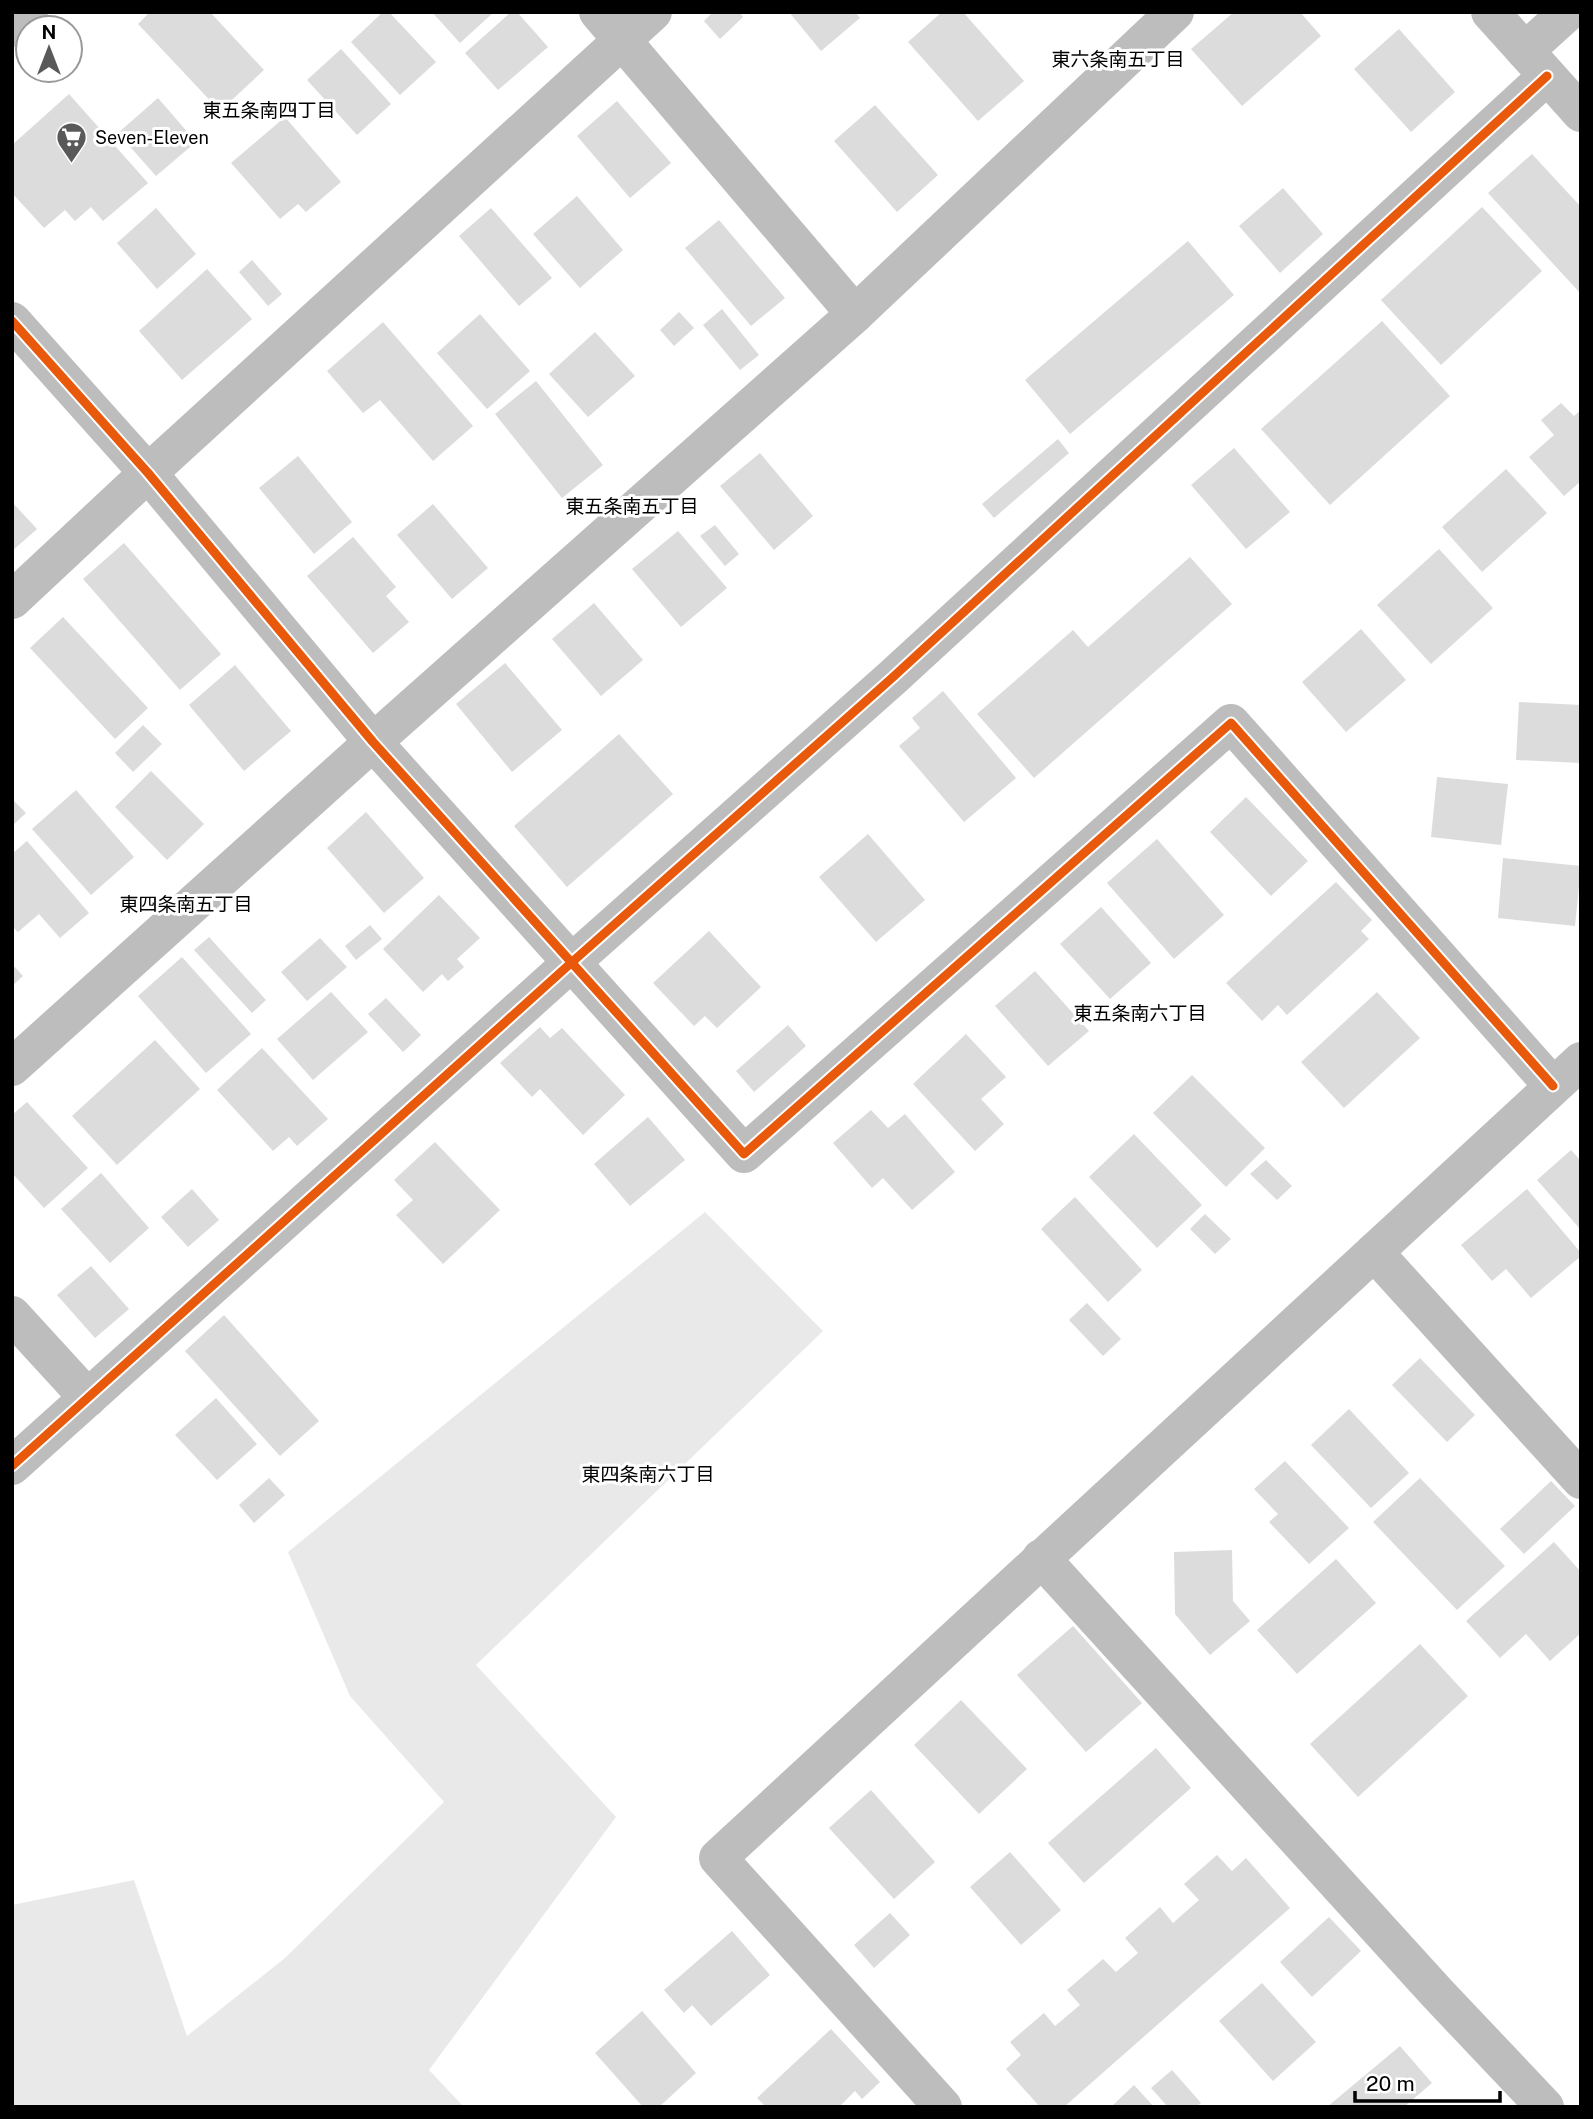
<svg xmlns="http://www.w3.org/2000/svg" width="1593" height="2119" font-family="'Public Sans','Noto Sans JP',sans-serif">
  <rect width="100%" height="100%" fill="#fff"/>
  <path fill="#e9e9e9" d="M705 1212 823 1331 476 1665 616 1817 429 2070 464 2107H12V1905L134 1880 187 2036 285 1958 444 1802 350 1696 288 1552Z"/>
  <g fill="#dcdcdc">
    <path d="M150 12H210L264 70 220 111 138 24Z"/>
    <path d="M383 12H389L436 62 400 95 351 42Z"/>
    <path d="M432 12H494L460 43Z"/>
    <path d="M511 12H517L548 47 498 90 465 53Z"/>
    <path d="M713 12H739L743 17 720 39 704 21Z"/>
    <path d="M789 12H855L860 18 821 51Z"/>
    <path d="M942 12H963L1024 81 978 121 908 42Z"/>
    <path d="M1234 12H1300L1321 36 1242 106 1191 49Z"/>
    <path d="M1399 29 1455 92 1411 132 1354 69Z"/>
    <path d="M341 49 391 104 357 135 307 80Z"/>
    <path d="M69 94 148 183 103 221 91 207 75 221 65 210 44 228 12 193V145Z"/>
    <path d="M158 98 196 142 156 176 118 133Z"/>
    <path d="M617 101 671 163 630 198 577 136Z"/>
    <path d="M875 105 938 175 897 212 834 141Z"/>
    <path d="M285 117 341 182 306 212 298 204 280 219 231 163Z"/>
    <path d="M1532 154 1581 207V294L1488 193Z"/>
    <path d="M1283 188 1323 234 1280 273 1239 226Z"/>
    <path d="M577 196 623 250 580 288 533 234Z"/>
    <path d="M1482 207 1542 271 1441 365 1381 300Z"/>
    <path d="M156 208 196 254 157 289 117 243Z"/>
    <path d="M491 208 552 278 519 306 459 236Z"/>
    <path d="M719 220 785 298 751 326 685 248Z"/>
    <path d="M1188 241 1234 295 1070 434 1025 380Z"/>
    <path d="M252 260 282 294 268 306 239 272Z"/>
    <path d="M207 269 252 319 182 380 139 331Z"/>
    <path d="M722 309 759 355 740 370 703 325Z"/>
    <path d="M679 312 694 328 674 346 660 330Z"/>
    <path d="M480 314 530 371 487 409 437 353Z"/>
    <path d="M1382 321 1450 396 1330 505 1261 429Z"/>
    <path d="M383 322 473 426 433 461 380 400 363 413 327 371Z"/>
    <path d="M595 332 635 376 588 417 549 374Z"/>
    <path d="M536 381 603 465 562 498 495 414Z"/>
    <path d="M1561 403 1574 416 1581 410V481L1564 496 1529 457 1554 435 1541 420Z"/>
    <path d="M1058 439 1069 453 994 518 982 504Z"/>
    <path d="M1234 448 1290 512 1246 549 1191 485Z"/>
    <path d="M760 453 813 516 774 550 720 486Z"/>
    <path d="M298 456 352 522 314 554 259 488Z"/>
    <path d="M1506 469 1547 513 1482 572 1442 527Z"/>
    <path d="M12 502 37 529 12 551Z"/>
    <path d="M433 504 488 568 452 599 397 535Z"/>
    <path d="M715 525 739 554 725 566 700 536Z"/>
    <path d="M678 531 727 588 681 627 632 569Z"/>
    <path d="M353 537 396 587 386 596 409 622 373 653 307 576Z"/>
    <path d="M124 543 221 654 180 690 83 579Z"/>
    <path d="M1439 549 1493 608 1431 664 1377 605Z"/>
    <path d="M1190 557 1232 604 1034 778 977 714 1073 630 1088 647Z"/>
    <path d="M594 603 643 660 601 696 552 639Z"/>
    <path d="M63 617 148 708 115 739 30 648Z"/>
    <path d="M1361 629 1406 680 1346 732 1302 682Z"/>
    <path d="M505 663 562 730 512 772 456 704Z"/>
    <path d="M235 665 291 731 244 771 189 705Z"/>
    <path d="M943 691 1016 778 964 822 899 746 920 728 912 718Z"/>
    <path d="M1519 702 1581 705V763L1516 760Z"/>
    <path d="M143 725 162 744 133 772 115 753Z"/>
    <path d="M619 734 673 794 567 887 514 826Z"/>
    <path d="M151 771 204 824 167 860 115 807Z"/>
    <path d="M1437 777 1508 784 1501 845 1431 837Z"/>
    <path d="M76 790 134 857 91 895 32 829Z"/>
    <path d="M1246 797 1308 861 1271 896 1210 832Z"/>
    <path d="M12 799 26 813 12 826Z"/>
    <path d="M366 812 424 878 384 913 327 848Z"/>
    <path d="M868 834 925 900 876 942 819 877Z"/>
    <path d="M1157 839 1224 915 1174 959 1107 883Z"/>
    <path d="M27 841 89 913 60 938 39 914 18 932 12 926V854Z"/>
    <path d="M1503 858 1581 866 1575 926 1498 918Z"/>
    <path d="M1336 882 1372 920 1361 931 1369 939 1287 1015 1278 1005 1262 1021 1226 983Z"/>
    <path d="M439 895 480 938 457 959 464 967 448 981 442 974 423 992 383 949Z"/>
    <path d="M1101 907 1151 963 1110 999 1060 944Z"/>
    <path d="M370 925 382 939 356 960 345 946Z"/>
    <path d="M709 931 761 987 717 1028 705 1016 694 1026 653 983Z"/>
    <path d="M209 937 266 1000 252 1013 194 950Z"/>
    <path d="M320 938 347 967 307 1001 281 972Z"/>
    <path d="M182 957 251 1034 206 1073 138 996Z"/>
    <path d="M12 964 23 976 12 986Z"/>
    <path d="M1035 971 1089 1031 1048 1066 995 1006Z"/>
    <path d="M331 992 368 1032 313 1080 277 1039Z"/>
    <path d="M1377 992 1420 1038 1344 1108 1301 1062Z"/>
    <path d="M386 998 421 1035 403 1052 368 1014Z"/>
    <path d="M788 1025 806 1046 754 1092 736 1071Z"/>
    <path d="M540 1027 550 1038 562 1028 625 1095 583 1135 540 1089 532 1097 500 1063Z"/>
    <path d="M966 1034 1006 1077 981 1099 1004 1124 975 1151 913 1084Z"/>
    <path d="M155 1040 200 1089 117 1165 72 1116Z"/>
    <path d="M262 1048 328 1119 297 1146 289 1137 273 1151 217 1090Z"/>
    <path d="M1192 1075 1265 1148 1226 1187 1153 1113Z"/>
    <path d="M27 1102 88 1168 44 1208 12 1173V1115Z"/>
    <path d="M871 1110 888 1128 905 1114 955 1172 912 1210 883 1178 872 1188 833 1143Z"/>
    <path d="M648 1117 685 1160 630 1206 594 1164Z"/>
    <path d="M1134 1134 1202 1205 1157 1248 1089 1177Z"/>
    <path d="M435 1142 500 1210 443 1264 396 1215 413 1200 394 1180Z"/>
    <path d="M1571 1150 1581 1161V1230L1537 1180Z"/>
    <path d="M1266 1160 1292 1186 1277 1200 1250 1174Z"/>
    <path d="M101 1173 149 1228 110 1263 61 1209Z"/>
    <path d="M192 1189 219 1220 188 1247 161 1217Z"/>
    <path d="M1527 1189 1581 1253V1256L1531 1298 1506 1269 1492 1281 1461 1245Z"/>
    <path d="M1075 1197 1142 1270 1108 1302 1041 1229Z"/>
    <path d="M1205 1214 1231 1239 1215 1254 1190 1229Z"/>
    <path d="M91 1266 129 1309 95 1338 57 1295Z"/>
    <path d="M1087 1303 1121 1339 1103 1356 1069 1320Z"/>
    <path d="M224 1315 319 1421 280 1456 185 1351Z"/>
    <path d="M1420 1358 1475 1415 1447 1442 1392 1385Z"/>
    <path d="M216 1398 257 1444 217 1480 175 1435Z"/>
    <path d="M1349 1409 1409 1473 1371 1508 1311 1445Z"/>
    <path d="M1285 1461 1349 1528 1309 1564 1269 1522 1278 1514 1254 1489Z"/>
    <path d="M269 1478 285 1495 254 1523 239 1505Z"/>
    <path d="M1420 1478 1505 1566 1457 1610 1373 1522Z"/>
    <path d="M1551 1481 1575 1506 1524 1554 1500 1529Z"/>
    <path d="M1554 1542 1581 1572V1633L1550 1661 1526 1634 1500 1658 1466 1621Z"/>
    <path d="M1232 1550 1233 1601 1250 1621 1210 1655 1175 1614 1174 1552Z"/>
    <path d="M1336 1559 1376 1603 1297 1674 1257 1630Z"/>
    <path d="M1073 1626 1142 1703 1086 1752 1017 1675Z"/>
    <path d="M1420 1644 1468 1696 1358 1797 1310 1744Z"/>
    <path d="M961 1700 1027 1769 979 1814 914 1745Z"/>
    <path d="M1156 1748 1191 1788 1084 1883 1048 1843Z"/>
    <path d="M871 1790 935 1862 894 1899 829 1828Z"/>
    <path d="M1010 1852 1061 1910 1021 1945 970 1887Z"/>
    <path d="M1217 1855 1232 1871 1246 1858 1290 1908 1064 2107H1040L1006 2069 1021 2055 1010 2042 1044 2013 1055 2026 1080 2005 1067 1990 1103 1959 1116 1972 1138 1953 1125 1938 1160 1907 1173 1923 1199 1900 1184 1884Z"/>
    <path d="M890 1913 910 1935 874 1968 854 1945Z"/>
    <path d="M1329 1917 1361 1951 1312 1997 1280 1962Z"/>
    <path d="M732 1931 770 1975 711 2026 692 2005 684 2013 664 1990Z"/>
    <path d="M1262 1983 1316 2042 1273 2081 1219 2021Z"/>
    <path d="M642 2011 696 2073 659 2107H643L595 2053Z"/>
    <path d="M831 2029 880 2082 862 2099 855 2091 839 2107H766L757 2098Z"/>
    <path d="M1400 2046 1432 2083 1404 2107H1327Z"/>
    <path d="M1172 2070 1201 2103 1196 2107H1168L1151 2088Z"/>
    <path d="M1134 2085 1154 2107H1111Z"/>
  </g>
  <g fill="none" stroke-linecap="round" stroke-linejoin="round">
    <g stroke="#bdbdbd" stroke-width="38">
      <path d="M598 12 855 314"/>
      <path d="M1490 12 1581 113"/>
      <path d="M12 28 29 12"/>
      <path d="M1525 51 1568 12"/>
      <path d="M12 321 148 473 373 742 744 1154 1231 723 1553 1086"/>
      <path d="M12 600 148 473 653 12"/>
      <path d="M12 1067 373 742 855 314 1175 12"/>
      <path d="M1374 1252 1581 1480"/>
      <path d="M12 1315 88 1398"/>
      <path d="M12 1466 571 963 892 678 1547 76"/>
      <path d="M1041 1558 1438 1994 1545 2107"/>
      <path d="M943 2107 718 1858 1581 1061"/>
    </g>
    <defs>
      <g id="cycleway">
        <path d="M12 321 148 473 373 742 744 1154 1231 723 1553 1086"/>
        <path d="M12 1466 571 963 892 678 1547 76"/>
      </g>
    </defs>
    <use href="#cycleway" stroke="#fff" stroke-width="13"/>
    <use href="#cycleway" stroke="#e8590c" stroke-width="9"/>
  </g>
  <defs>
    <symbol id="supermarket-pin" viewBox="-11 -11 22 30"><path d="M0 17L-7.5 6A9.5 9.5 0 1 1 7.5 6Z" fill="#595959" stroke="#fff"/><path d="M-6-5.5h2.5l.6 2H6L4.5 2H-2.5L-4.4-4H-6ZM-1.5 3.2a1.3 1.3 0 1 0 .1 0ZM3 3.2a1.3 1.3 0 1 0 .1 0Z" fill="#fff"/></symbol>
  </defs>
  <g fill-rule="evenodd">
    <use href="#supermarket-pin" x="54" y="120" width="35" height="47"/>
  </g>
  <g text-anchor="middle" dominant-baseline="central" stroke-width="6" stroke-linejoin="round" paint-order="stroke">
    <g font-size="18" fill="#000" stroke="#fff" text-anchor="start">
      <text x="95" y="137">Seven-Eleven</text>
    </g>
    <g font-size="19" fill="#000" stroke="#fff">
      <text x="1118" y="59">東六条南五丁目</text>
      <text x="269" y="110">東五条南四丁目</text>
      <text x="632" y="506">東五条南五丁目</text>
      <text x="186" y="904">東四条南五丁目</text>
      <text x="1140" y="1013">東五条南六丁目</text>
      <text x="648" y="1474">東四条南六丁目</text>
    </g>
  </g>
  <rect width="1593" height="2119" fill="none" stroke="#000000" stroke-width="28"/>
  <g transform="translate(49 49)"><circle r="33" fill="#ffffff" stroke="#999999" stroke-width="2"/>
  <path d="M0-5L12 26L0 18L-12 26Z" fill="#595959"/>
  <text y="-10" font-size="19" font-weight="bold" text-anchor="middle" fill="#000000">N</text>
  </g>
  <path d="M1355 2091v10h145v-10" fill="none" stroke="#000000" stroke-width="3.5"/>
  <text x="1366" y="2091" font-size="21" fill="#000000" stroke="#ffffff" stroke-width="5" paint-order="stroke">20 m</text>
</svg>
